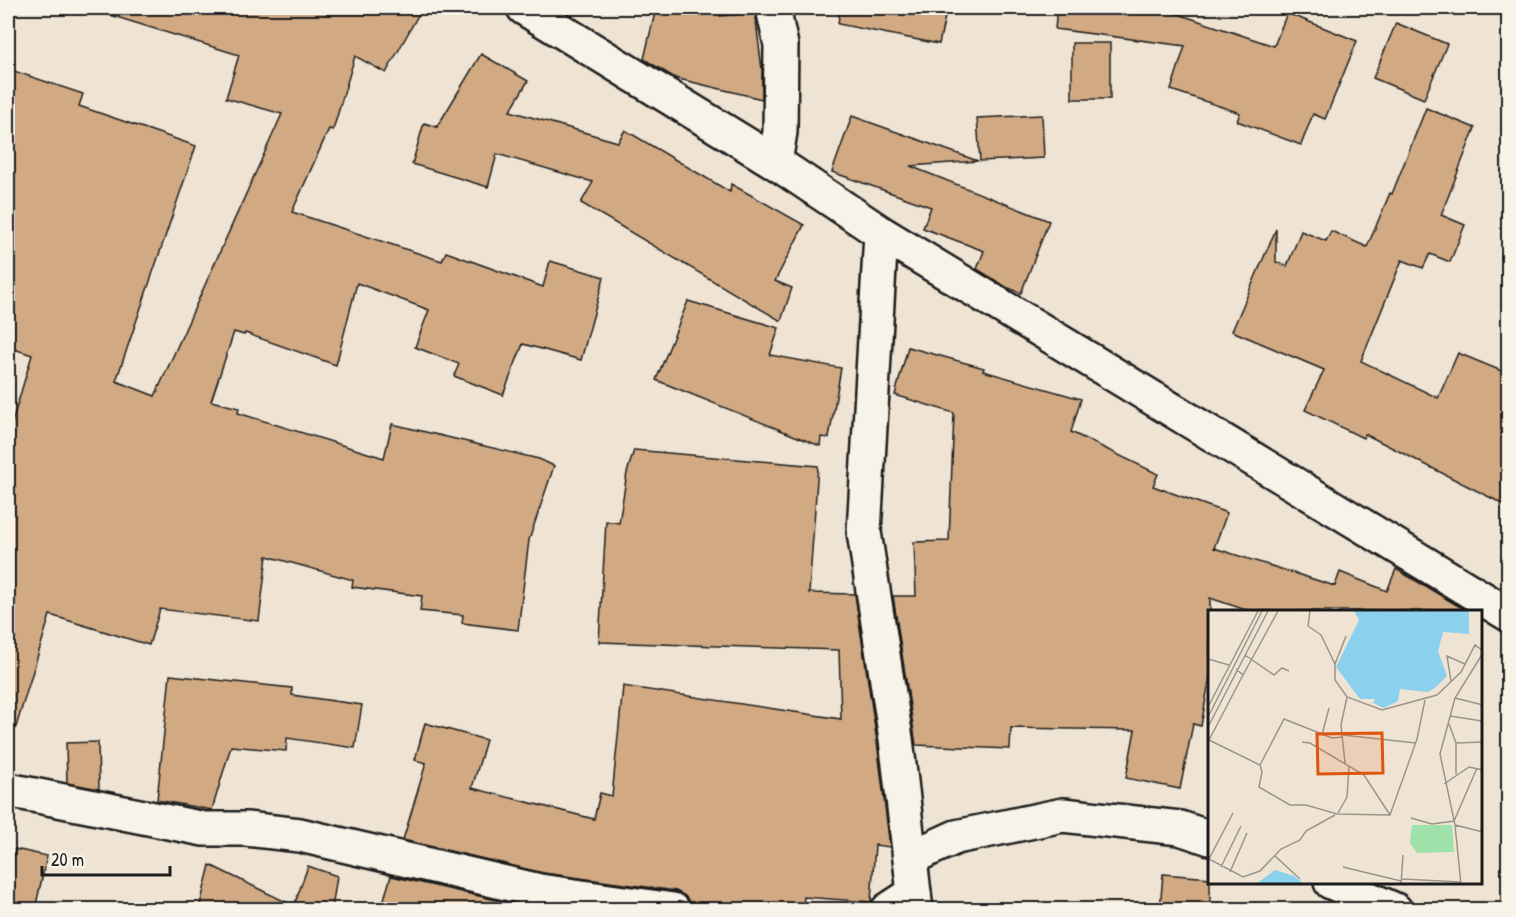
<svg xmlns="http://www.w3.org/2000/svg" width="1516" height="917" font-family="'Patrick Hand',sans-serif">
  <rect width="100%" height="100%" fill="#efe4d4"/>
  <filter id="ink" filterUnits="userSpaceOnUse"><feTurbulence type="fractalNoise" baseFrequency=".0167" numOctaves="2"/><feDisplacementMap in="SourceGraphic" scale="12" xChannelSelector="R" yChannelSelector="G"/><feConvolveMatrix kernelMatrix="1 2 1 2 8 2 1 2 1" color-interpolation-filters="sRGB"/></filter>
  <g filter="url(#ink)">
    <g fill="#d1aa83" stroke="#1c1c1c" stroke-width="1.5">
      <path d="M111 8H422L386 73 355 56 333 130 329 129 292 212 442 261 446 252 543 287 550 261 604 277 581 360 523 344 503 395 454 376 459 364 415 347 429 310 357 283 336 365 245 333 244 335 234 332 211 401 239 408 238 413 384 458 392 424 539 459 554 466 529 540 518 630 462 623 463 615 420 611 422 596 352 587 353 580 267 556 259 621 160 609 149 645 50 615 16 727 8 726V436L32 355 8 347V69L83 94 79 106 196 146 116 381 155 396 282 114 226 98 239 55 110 15Z"/>
      <path d="M656 8H722L720 16 755 13 762 70V99L675 78 644 59Z"/>
      <path d="M840 8H947L939 44 838 24Z"/>
      <path d="M1057 8H1176L1175 13 1274 46 1287 13 1357 41 1325 119 1313 114 1301 145 1237 121 1240 113 1171 90 1185 46 1055 29Z"/>
      <path d="M1396 23 1447 44 1424 99 1373 78Z"/>
      <rect x="1072" y="43" width="38" height="56"/>
      <path d="M481 54 528 81 510 111 618 142 625 130 730 192 731 184 804 225 775 281 792 288 781 321 581 203 593 182 497 154 488 187 412 164 424 123 437 127Z"/>
      <path d="M1426 108 1475 128 1441 215 1465 225 1450 262 1430 254 1423 268 1402 260 1361 361 1438 398 1458 353 1509 374V507L1365 434 1363 438 1305 410 1324 370 1232 331 1276 229V262L1287 266 1301 231 1326 241 1331 231 1367 247 1390 193 1392 194Z"/>
      <path d="M1042 115 1044 158 980 161 977 118Z"/>
      <path d="M852 116 978 161 910 166 1049 221 1021 293 1006 287 977 269 984 251 923 228 931 207 832 172Z"/>
      <path d="M688 301 779 328 770 355 841 368 829 438 821 437 820 446 656 380Z"/>
      <path d="M908 347 984 368 983 371 1081 399 1071 432 1158 474 1153 486 1227 513 1214 548 1335 586 1340 572 1387 591 1396 569 1467 611H1249L1210 598V676L1201 726 1193 724 1180 789 1126 778 1135 730 1011 728 1010 749 916 745 893 596H916L914 542 949 541 954 413 895 395Z"/>
      <path d="M634 450 818 466 809 593 855 594 877 742 890 847 875 845 871 902 804 897 803 909 743 905 742 909H703L691 907 685 896 676 891 543 873 403 840 426 763 415 760 425 723 486 740 472 788 594 819 600 793 612 796 623 686 841 719 839 650 599 642 606 521 619 523 627 473Z"/>
      <path d="M170 675 292 688V695L362 705 355 748 287 738 286 751 231 746 212 810 157 800Z"/>
      <path d="M98 742 99 789 67 783 66 743Z"/>
      <path d="M15 849 47 856 35 909H8V887Z"/>
      <path d="M210 865 294 906 308 866 337 876 332 909H199Z"/>
      <path d="M1163 874 1210 878V909H1160Z"/>
      <path d="M391 876 536 909H537H381Z"/>
    </g>
    <g fill="none" stroke-linecap="round" stroke-linejoin="round">
      <defs>
        <g id="street">
          <path d="M524 8 775 162 881 233 1508 614"/>
          <path d="M773 8 781 45 780 132 775 162"/>
          <path d="M881 233 864 532 896 739 916 910"/>
          <path d="M8 790 204 829H246L300 835 540 891 673 910"/>
          <path d="M910 858 956 837 1063 815 1180 828 1210 838"/>
          <path d="M1331 882 1395 910"/>
          <path d="M888 910 914 893"/>
        </g>
      </defs>
      <use href="#street" stroke="#1c1c1c" stroke-width="38"/>
      <use href="#street" stroke="#f7f3e8" stroke-width="33"/>
    </g>
  </g>
  <g transform="translate(1208 610)">
    <rect width="274" height="274" fill="#efe4d4"/>
    <path d="M204 215H244L246 242 209 243 202 233Z" fill="#9fe1ab"/>
    <path d="M146 1H261V24L235 22 230 41 239 66 228 77 220 82 192 79 190 91 176 98 165 93 167 89H152L128 57 151 10ZM67 260 86 266 96 274H48Z" fill="#8bd0ed"/>
    <path fill="none" stroke="#9b948a" stroke-width="1.5" d="M102 1 100 16 113 25 127 54M138 26 127 54V70L139 87 174 100 229 85 253 62 267 35 275 41M37 45 66 65 74 58 81 61M0 49 21 55M35 65 70 1M243 71 239 46 257 54M247 88 275 95M0 97 50 1M242 106 274 111M0 107 54 1M241 114 248 133V164M0 117 60 1M114 125 121 98M135 125 208 133M1 130 52 155 54 162 51 177 82 195H98L129 204 182 205 209 129 217 90M0 132 35 65 28 59M94 132 102 133 156 165 182 205M248 133 275 132M137 153 133 115 139 87M52 155 76 109 124 128 135 127M236 174 261 157 275 160M25 203 1 249 35 267 52 261 73 239 92 230 98 221 127 205M130 203 139 187 141 156M203 208 224 214 246 211 269 158M247 215 275 222M67 246 92 269M13 257 33 216M135 257 193 271M22 262 39 223M194 269 253 272M193 274 195 245M253 274 247 215 232 144 247 88 275 43"/>
    <path fill="#de560d" fill-opacity="0.15" stroke="#de560d" stroke-width="3" d="M174 123 175 163 110 164 109 124Z"/>
    <rect width="274" height="274" fill="none" stroke="#1c1c1c" stroke-width="3"/>
  </g>
  <rect width="1516" height="917" fill="none" stroke="#f7f3e8" stroke-width="30"/>
  <rect x="15" y="15" width="1486" height="887" fill="none" stroke="#1c1c1c" stroke-width="2" filter="url(#ink)"/>
  <path d="M42 866v9h128v-9" fill="none" stroke="#1c1c1c" stroke-width="3"/>
  <text x="51" y="866" font-size="18" fill="#1c1c1c" stroke="#f7f3e8" stroke-width="4.5" paint-order="stroke">20 m</text>
</svg>
